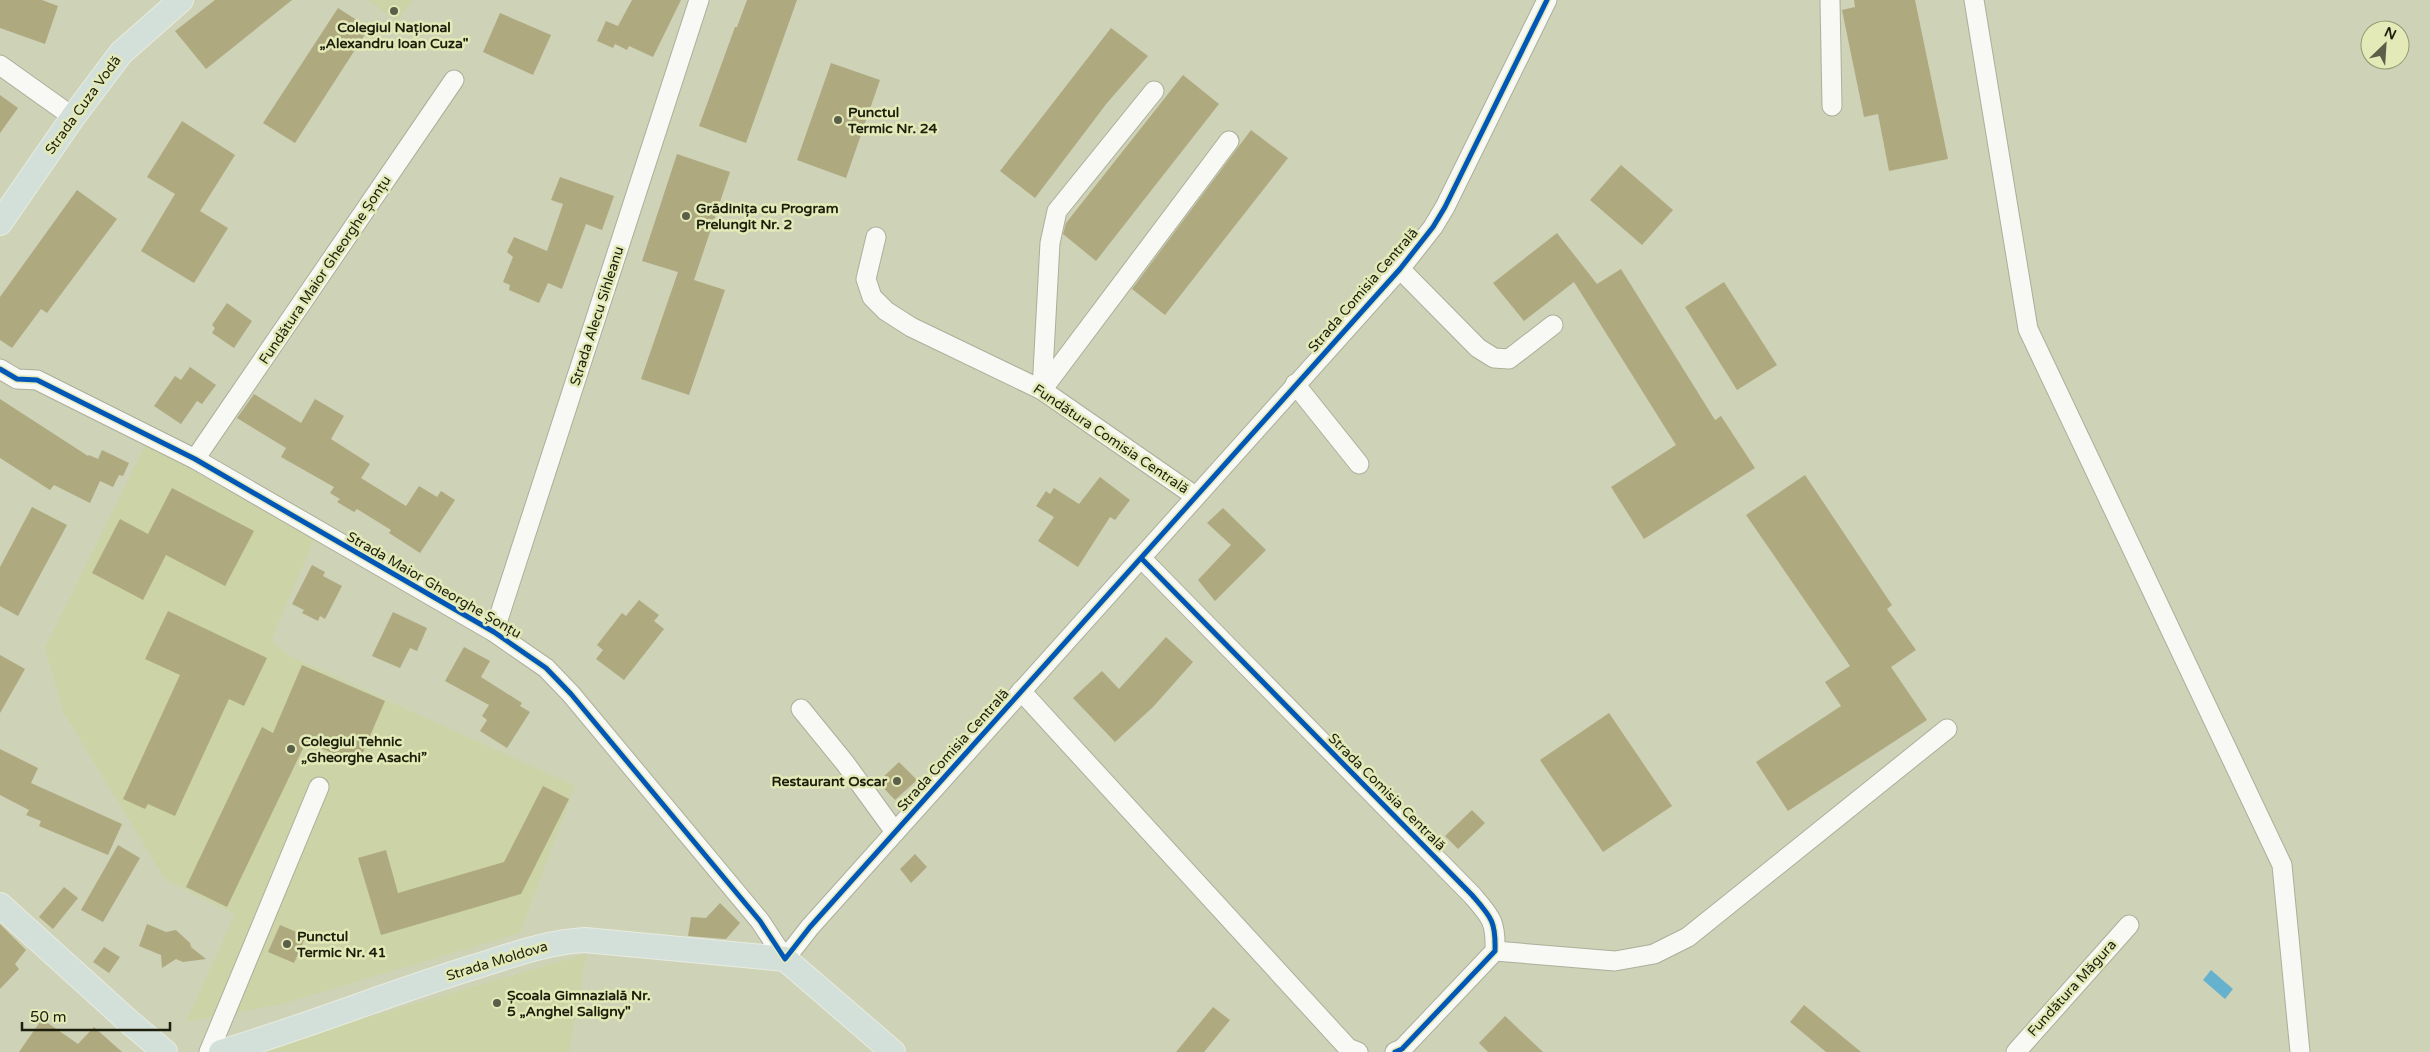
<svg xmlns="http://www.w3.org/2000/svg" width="2430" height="1052" font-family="'Varela Round',sans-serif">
  <rect width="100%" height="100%" fill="#ced2b7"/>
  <g fill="#ccd3a7">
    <path d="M368 0H413L397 21Z"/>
    <path d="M146 444 314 540 271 641 288 655 575 786 520 933 278 1005 186 1022 235 914 165 879 64 713 45 648Z"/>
    <path d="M586 954 569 1052H248Z"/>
  </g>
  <path fill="#66b2ce" d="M2211 970 2233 989 2225 999 2203 980Z"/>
  <g fill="#afa980">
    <path d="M0 0H42L58 6 45 44 0 28Z"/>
    <path d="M215 0H292L206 69 175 31Z"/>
    <path d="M632 0H681L653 57 629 46 627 50 615 44 613 48 597 41 606 21 618 26Z"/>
    <path d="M747 0H797L746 143 699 126 735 27H737Z"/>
    <path d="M1854 0H1915L1948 159 1889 171 1878 114 1864 117 1842 10 1855 7Z"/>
    <path d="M338 8 369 28 295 143 263 123Z"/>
    <path d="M500 13 551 35 533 75 483 52Z"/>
    <path d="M1111 28 1148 56 1107 103 1035 198 1000 171Z"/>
    <path d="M831 63 880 80 846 178 797 160Z"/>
    <path d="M1183 75 1219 104 1096 261 1063 234 1066 223Z"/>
    <path d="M0 95 18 108 0 133Z"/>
    <path d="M182 121 235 155 200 211 228 228 194 283 141 251 175 194 147 177Z"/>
    <path d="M1251 130 1288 158 1165 315 1132 289Z"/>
    <path d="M677 154 730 172 694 280 725 290 689 395 641 379 678 272 642 261Z"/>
    <path d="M1621 165 1673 210 1642 245 1590 200Z"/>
    <path d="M560 177 614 196 602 230 586 224 562 289 548 283 539 303 509 290 510 285 503 282 513 257 507 252 514 237 547 251 563 204 551 200Z"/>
    <path d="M77 190 117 219 47 313 41 309 12 348 0 340V297Z"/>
    <path d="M1557 233 1597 284 1621 269 1715 420 1721 416 1755 468 1644 539 1611 487 1676 445 1574 282 1524 321 1493 283Z"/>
    <path d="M1724 282 1777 365 1737 390 1685 307Z"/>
    <path d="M227 303 252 321 234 348 212 333 215 328 212 325Z"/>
    <path d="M190 367 216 385 202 404 197 401 181 424 154 406 175 376 181 380Z"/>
    <path d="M254 394 301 423 315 399 344 416 331 439 370 464 361 478 406 506 419 486 437 497 441 491 455 500 420 553 389 533 391 530 357 509 354 512 337 502 340 499 330 493 334 487 281 457 286 448 237 418Z"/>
    <path d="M0 399 88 456 89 455 98 459 102 450 129 463 123 476 119 475 113 487 100 481 90 503 54 485 50 490 0 458Z"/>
    <path d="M1805 475 1892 605 1887 609 1916 650 1891 667 1927 720 1788 811 1756 762 1841 706 1825 682 1850 666 1746 515Z"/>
    <path d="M1100 477 1130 500 1115 520 1110 517 1078 567 1038 541 1054 517 1036 506 1046 491 1050 494 1054 488 1079 504Z"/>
    <path d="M172 488 254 531 225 586 166 555 143 600 92 573 120 519 148 534Z"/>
    <path d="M32 507 67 525 18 616 0 606V567Z"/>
    <path d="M1223 508 1266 550 1215 601 1198 580 1231 545 1207 523Z"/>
    <path d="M312 565 325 572 323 576 342 586 325 619 320 616 318 621 302 613 304 610 292 604Z"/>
    <path d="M639 600 659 615 654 621 664 629 624 680 596 659 603 650 597 645 622 613 626 616Z"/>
    <path d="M168 611 267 658 244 706 229 699 175 816 148 804 145 809 123 799 180 675 145 659Z"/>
    <path d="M393 612 427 628 417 651 410 648 400 668 372 656Z"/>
    <path d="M1166 637 1193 662 1153 707 1115 742 1073 698 1102 671 1119 689Z"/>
    <path d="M464 647 490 661 481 677 522 703 520 706 530 712 507 748 480 731 487 720 482 716 489 705 445 681Z"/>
    <path d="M0 655 25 669 0 713Z"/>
    <path d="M302 665 385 701 358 764 306 742 227 907 186 887 262 727 273 733Z"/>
    <path d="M1609 713 1672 806 1603 852 1540 760Z"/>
    <path d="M0 749 38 768 31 783 122 824 108 855 39 826 41 821 26 815 29 810 0 795Z"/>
    <path d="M899 762 917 780 895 800 878 782Z"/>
    <path d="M543 786 569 799 521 894 381 935 358 858 386 850 398 893 504 862Z"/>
    <path d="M1472 810 1485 823 1458 849 1445 836Z"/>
    <path d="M118 845 140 858 103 922 81 910Z"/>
    <path d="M915 854 927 867 911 883 900 869Z"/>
    <path d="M64 887 78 898 53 929 39 917Z"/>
    <path d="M720 903 740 923 726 939 688 936 691 917 706 918Z"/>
    <path d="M0 924 26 950 15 964 19 969 0 989Z"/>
    <path d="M147 924 166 932 176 930 190 943 191 947 206 959 183 962 176 959 162 968 161 955 139 946Z"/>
    <path d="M280 925 306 936 294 963 268 952Z"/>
    <path d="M104 947 120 957 109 973 93 962Z"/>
    <path d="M1804 1005 1861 1052H1826L1790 1022Z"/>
    <path d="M1213 1007 1230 1020 1204 1052H1176Z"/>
    <path d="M1505 1016 1543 1052H1488L1479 1043Z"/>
    <path d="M42 1019 78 1044 94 1027 122 1052H19Z"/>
  </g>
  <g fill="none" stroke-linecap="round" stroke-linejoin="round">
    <defs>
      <g id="minor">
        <path d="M1830 0 1832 106"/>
        <path d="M1974 0 2028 329 2282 865 2300 1052"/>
        <path d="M0 65 73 117"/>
        <path d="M876 237 866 279 872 297 886 311 911 327 1042 390 1195 496"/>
        <path d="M1400 269 1478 348 1494 358 1509 359 1553 325"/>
        <path d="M0 369 17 379 37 380 195 459 494 632 546 668 571 694 760 921 785 959 810 927 1400 269 1433 227 1445 207 1547 0"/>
        <path d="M1295 384 1359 464"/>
        <path d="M1042 390 1050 243 1057 211 1154 91"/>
        <path d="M1042 390 1229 141"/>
        <path d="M195 459 454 80"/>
        <path d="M1142 559 1472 895C1491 917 1496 921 1495 951L1402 1049 1395 1052"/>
        <path d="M494 632 699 0"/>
        <path d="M1021 691 1348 1048 1358 1052"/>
        <path d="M801 709 845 763 895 832"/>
        <path d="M1495 951 1615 961 1654 954 1688 937 1947 729"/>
        <path d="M209 1052 319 787"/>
        <path d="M2016 1052 2129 925"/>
      </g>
      <g id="major">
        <path d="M0 223 73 117 121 53 181 0"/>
        <path d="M0 905 127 1020 165 1052"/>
        <path d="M221 1052C306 1027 389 993 474 967 510 956 546 942 585 940L785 959 893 1052"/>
      </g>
    </defs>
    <use href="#minor" stroke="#acaf9a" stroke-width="21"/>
    <use href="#major" stroke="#e9ebdf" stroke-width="26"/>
    <use href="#minor" stroke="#f8f8f4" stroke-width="19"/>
    <use href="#major" stroke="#d3e0da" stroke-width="24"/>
    <defs>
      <g id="cycleway">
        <path d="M0 369 17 379 37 380 195 459 494 632 546 668 571 694 760 921 785 959 810 927 1400 269 1433 227 1445 207 1547 0"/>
        <path d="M1142 559 1472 895C1491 917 1496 921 1495 951L1402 1049 1395 1052"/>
      </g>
    </defs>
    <use href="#cycleway" stroke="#e3eab8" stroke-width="8"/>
    <use href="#cycleway" stroke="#0057b8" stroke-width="5"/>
  </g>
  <g fill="#5b5e48" stroke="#e3eab8" stroke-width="2">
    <circle cx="394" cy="11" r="5"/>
    <circle cx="838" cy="120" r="5"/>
    <circle cx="686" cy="216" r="5"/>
    <circle cx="291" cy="749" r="5"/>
    <circle cx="897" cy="781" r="5"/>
    <circle cx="287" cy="944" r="5"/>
    <circle cx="497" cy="1003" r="5"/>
  </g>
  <g text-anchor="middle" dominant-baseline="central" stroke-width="5" stroke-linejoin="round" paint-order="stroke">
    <g font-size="14" font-weight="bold" fill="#1d1f0c" stroke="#e3eab8" text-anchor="start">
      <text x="394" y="27" text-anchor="middle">Colegiul Național<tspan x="394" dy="16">„Alexandru Ioan Cuza"</tspan></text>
      <text x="848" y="112">Punctul<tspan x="848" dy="16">Termic Nr. 24</tspan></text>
      <text x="696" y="208">Grădinița cu Program<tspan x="696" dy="16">Prelungit Nr. 2</tspan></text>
      <text x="301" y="741">Colegiul Tehnic<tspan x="301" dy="16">„Gheorghe Asachi”</tspan></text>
      <text x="887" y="781" text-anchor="end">Restaurant Oscar</text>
      <text x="297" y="936">Punctul<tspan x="297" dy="16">Termic Nr. 41</tspan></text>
      <text x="507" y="995">Școala Gimnazială Nr.<tspan x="507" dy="16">5 „Anghel Saligny"</tspan></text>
    </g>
    <g font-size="14" fill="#1d1f0c" stroke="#e3eab8">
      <text transform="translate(83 105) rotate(-54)">Strada Cuza Vodă</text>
      <text transform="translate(325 270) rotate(-56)">Fundătura Maior Gheorghe Șonțu</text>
      <text transform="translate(1363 290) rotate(-49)">Strada Comisia Centrală</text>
      <text transform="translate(597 316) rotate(-72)">Strada Alecu Sihleanu</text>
      <text transform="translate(1111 439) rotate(34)">Fundătura Comisia Centrală</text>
      <text transform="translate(434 585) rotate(30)">Strada Maior Gheorghe Șonțu</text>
      <text transform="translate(953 750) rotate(-48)">Strada Comisia Centrală</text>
      <text transform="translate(1387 792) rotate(45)">Strada Comisia Centrală</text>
      <text transform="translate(497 961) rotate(-17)">Strada Moldova</text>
      <text transform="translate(2072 988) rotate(-48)">Fundătura Măgura</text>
    </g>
  </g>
  <g transform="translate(2385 45) rotate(25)"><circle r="24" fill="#e3eab8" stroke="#949973"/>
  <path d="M0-4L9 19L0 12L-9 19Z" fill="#5b5e48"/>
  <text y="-8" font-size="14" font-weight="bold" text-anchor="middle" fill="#1d1f0c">N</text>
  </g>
  <path d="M22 1022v8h148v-8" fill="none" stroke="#1d1f0c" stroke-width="2.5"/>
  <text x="30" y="1022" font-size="15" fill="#1d1f0c" stroke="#e3eab8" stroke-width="4" paint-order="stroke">50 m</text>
</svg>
